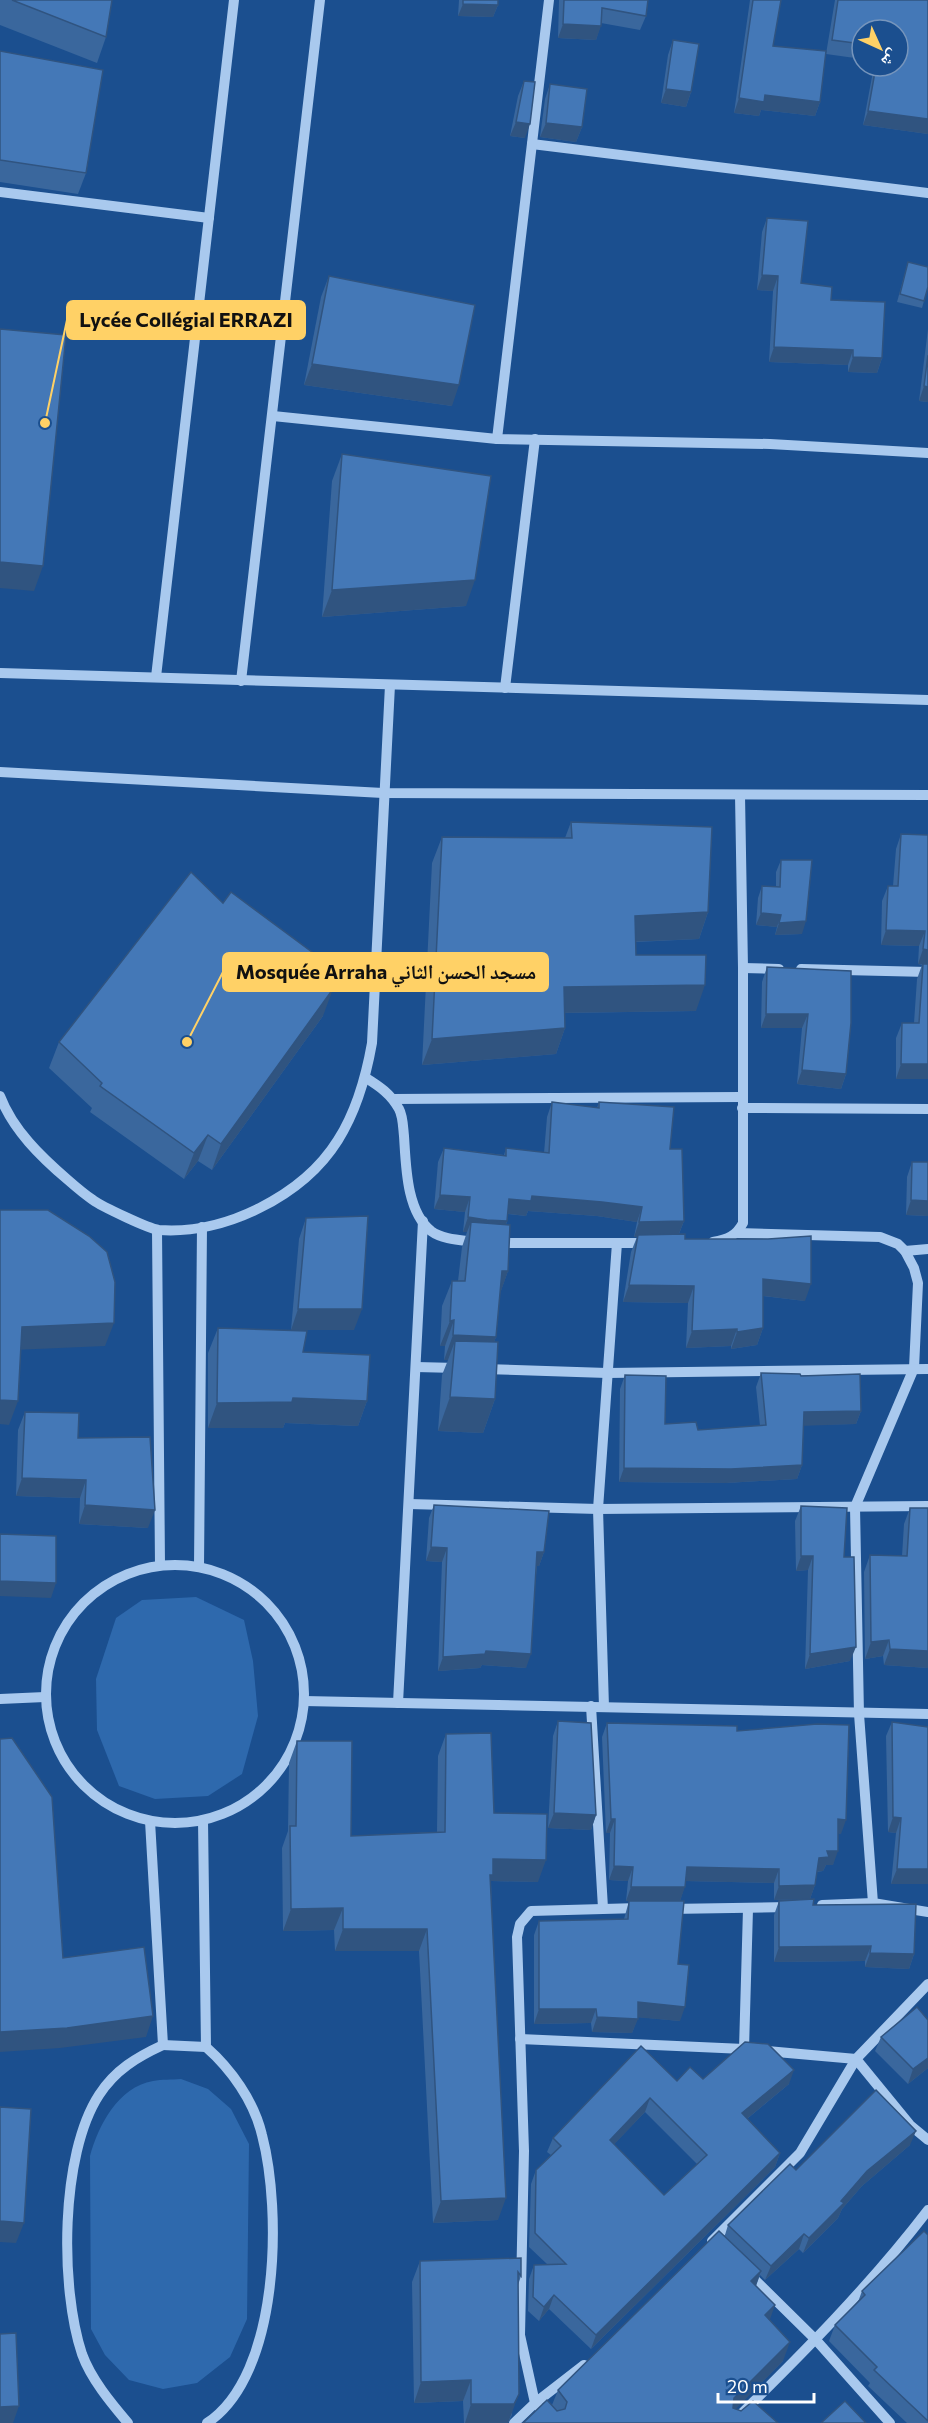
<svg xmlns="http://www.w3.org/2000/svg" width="928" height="2423" font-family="Commissioner,'Noto Naskh Arabic',sans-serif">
  <rect width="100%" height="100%" fill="#1b4f8f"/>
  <g fill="#2e69ad">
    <path d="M196 1597 244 1620 253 1661 258 1716 242 1774 208 1796 155 1799 119 1786 97 1730 96 1679 116 1618 142 1600Z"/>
    <path d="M181 2079 208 2089 231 2109 249 2144 247 2319 230 2357 197 2383 163 2389 129 2380 105 2355 91 2329 90 2156C98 2126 118 2087 153 2081 162 2079 172 2080 181 2079Z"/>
  </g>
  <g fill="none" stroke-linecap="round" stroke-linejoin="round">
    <g stroke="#a9c9ee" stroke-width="10">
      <path d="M532 144 928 193"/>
      <path d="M0 192 209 218"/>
      <path d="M273 416 497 439 770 444 928 453"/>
      <path d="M497 439 549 0"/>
      <path d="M0 673 928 700"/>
      <path d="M156 677 234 0"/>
      <path d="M241 681 320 0"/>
      <path d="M505 688 535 439"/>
      <path d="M0 772 383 793 928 795"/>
      <path d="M743 968 779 969"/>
      <path d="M801 969 928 972"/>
      <path d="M366 1078C379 1086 391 1094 399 1109 403 1116 403 1127 404 1136 406 1165 406 1211 431 1231 443 1240 462 1240 476 1242"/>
      <path d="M0 1096C13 1130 41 1157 68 1180 76 1187 84 1194 93 1200 101 1206 149 1229 159 1230 224 1235 303 1196 338 1140 357 1110 366 1077 372 1043L390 685"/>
      <path d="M393 1099 742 1097"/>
      <path d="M742 1108 928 1109"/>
      <path d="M157 1230 160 1565"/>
      <path d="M738 1233 880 1237 898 1244 905 1251 914 1268 918 1283 914 1368 855 1507 859 1714 873 1903 928 1912"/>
      <path d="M713 1242C728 1239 736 1236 743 1223V968L740 795"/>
      <path d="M497 1243H647"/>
      <path d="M905 1251 928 1249"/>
      <path d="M416 1367 457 1368"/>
      <path d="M484 1369 607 1373 928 1369"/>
      <path d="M409 1504 598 1509 928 1506"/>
      <circle cx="175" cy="1694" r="129"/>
      <path d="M199 1567 202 1227"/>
      <path d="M0 1699 45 1697"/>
      <path d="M304 1701 928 1714"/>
      <path d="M398 1703 423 1221"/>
      <path d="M591 1706 603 1908"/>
      <path d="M604 1707 598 1509 617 1243"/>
      <path d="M203 1820 206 2047C231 2069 254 2101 262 2135 282 2211 280 2375 207 2423"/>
      <path d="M822 1905 873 1903"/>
      <path d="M669 1909 789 1907"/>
      <path d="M520 2039 744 2049 856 2059 910 2125 928 2140"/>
      <path d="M163 2045 206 2047"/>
      <path d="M744 2049 748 1909"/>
      <path d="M712 2241 800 2153 856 2059 928 1984"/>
      <path d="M748 2273 816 2340 890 2423"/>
      <path d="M128 2423C111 2403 91 2379 82 2354 60 2288 60 2155 99 2095 115 2070 137 2057 163 2045L150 1821"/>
      <path d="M514 2423 535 2403 520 2335 524 2151 517 1937 520 1924 531 1911 639 1908"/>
      <path d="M553 2423 535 2403 584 2365"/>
      <path d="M732 2423C801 2355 869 2287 928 2210"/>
    </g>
  </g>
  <g fill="#3a679d" fill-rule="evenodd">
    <path d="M0 0H112L106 37 97 63 0 25Z"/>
    <path d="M459 0H498V5L493 17 458 16Z"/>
    <path d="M559 0H648L646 16 640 30 601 23 596 40 558 38Z"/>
    <path d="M750 0H781L773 46 820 102 815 116 761 110 759 116 734 113Z"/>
    <path d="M835 0H928V134L863 125 874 66H898V30H862V59L826 54Z"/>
    <path d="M673 40 691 92 686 107 661 103 668 55Z"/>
    <path d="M0 51 86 173 78 194 0 182Z"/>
    <path d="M524 81 525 138 510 136 518 96Z"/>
    <path d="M550 84 582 127 576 142 540 137 545 99Z"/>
    <path d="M767 218 801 283 831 300 882 358 877 373 848 372V365L769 362 773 291 757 290 762 232Z"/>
    <path d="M908 262 924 301 922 308 897 302Z"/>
    <path d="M329 276 452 406 304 385 321 297Z"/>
    <path d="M928 329V402L919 401Z"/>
    <path d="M342 454 466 606 322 617 332 481Z"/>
    <path d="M571 822 708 912 699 939 636 942V955L696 1011 565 1013V1028L556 1054 422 1065 432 863 442 837 565 838Z"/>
    <path d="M901 834 928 835V1079H896V1038L902 1023H914L917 979 922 965 918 964 919 946 881 945 882 901 888 886H893L896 849Z"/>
    <path d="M781 860 802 934 775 935 777 927 756 925 758 898 762 886 776 887V872Z"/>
    <path d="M223 903 320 958 314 973 323 1016 212 1170 198 1161 184 1179 90 1112 92 1108 49 1068 59 1042Z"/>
    <path d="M767 967 851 971 846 1074 841 1089 797 1084 802 1028H761L762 982Z"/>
    <path d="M552 1102 597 1108 599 1102 670 1149 684 1221 679 1234 685 1239 805 1301 763 1296V1328L757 1345 731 1349V1346L686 1348 688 1303 623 1302 631 1252 637 1237H634L637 1222 597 1216 528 1211 526 1216 508 1214 507 1221 506 1225 508 1271 500 1293 496 1337 494 1342 495 1399 483 1433 438 1431 442 1375 448 1360H444L445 1346H440L442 1306 452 1281H458L462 1247 467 1232H463L465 1212 434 1209 438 1162 444 1148 504 1155 506 1148 544 1153 547 1117Z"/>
    <path d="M912 1162H928V1216L906 1215 907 1177Z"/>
    <path d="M306 1218 354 1330H291L299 1239Z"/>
    <path d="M218 1328 303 1352 367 1401 358 1426 285 1423 283 1428H208V1353Z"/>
    <path d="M761 1373 801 1376 861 1411 856 1424 803 1425 802 1465 797 1479 726 1483 619 1482 620 1389 625 1375 665 1424 698 1430 760 1426 756 1387Z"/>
    <path d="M25 1412 78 1438 148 1528 79 1524 80 1498 16 1496 18 1430Z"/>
    <path d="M434 1505 544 1552 539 1566H537L526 1668 482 1665 480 1668 438 1671 442 1562 426 1561 429 1518Z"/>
    <path d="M801 1506 844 1557 850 1661 805 1669 808 1570 796 1571 795 1521Z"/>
    <path d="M910 1508 928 1668 884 1665 883 1656 865 1659 864 1572 870 1555 902 1556 904 1524Z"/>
    <path d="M558 1721 596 1815 591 1830 548 1828 553 1736Z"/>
    <path d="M892 1722 928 1884H891L896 1833 888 1832 886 1736Z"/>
    <path d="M607 1723 737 1731 841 1834 838 1833 833 1865H826L823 1871 817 1872 815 1885 810 1899 774 1900V1883L686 1881 680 1901H626L628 1881 609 1880 610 1833H606L602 1737Z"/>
    <path d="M446 1734 494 1813 538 1882 491 1881 498 2220 433 2223 419 1951H335L334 1930 283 1931 282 1848 288 1831 289 1763 297 1741 351 1836 437 1832 438 1756Z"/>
    <path d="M629 1901 678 1964 680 2021 638 2017 632 2033 592 2032 591 2023 534 2024V1935L539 1921 624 1919Z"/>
    <path d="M779 1901 813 1905 914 1954 909 1969 865 1967V1961L774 1962V1915Z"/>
    <path d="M881 2037 928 2068 908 2084 875 2051Z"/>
    <path d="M703 2079 789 2084 747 2119 780 2153 775 2167 591 2349 549 2309 539 2321 528 2311 529 2279 534 2265 547 2264 529 2247 531 2184 536 2170 551 2155 547 2152 553 2138 677 2081ZM645 2112 697 2164 664 2195 614 2144Z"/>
    <path d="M910 2145 862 2186 842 2209 838 2218 803 2253 799 2249 765 2280 760 2275 756 2286 770 2320 783 2361 735 2409 523 2423 552 2405 558 2390 725 2235 728 2225 796 2170Z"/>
    <path d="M928 2235V2423H907L868 2386 870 2383 829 2341 835 2325 858 2302 862 2291Z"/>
    <path d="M521 2258V2276L518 2285 512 2415 508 2423H464L463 2401 414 2403 412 2282 420 2261Z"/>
  </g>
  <g fill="#305480">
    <path d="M463 4 498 5 493 17 458 16Z"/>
    <path d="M563 24 601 26 596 40 558 38Z"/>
    <path d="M666 89 691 92 686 107 661 103Z"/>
    <path d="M765 95 820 102 815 116 761 110 759 116 734 113 739 98Z"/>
    <path d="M868 111 928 119V134L863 125Z"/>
    <path d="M516 122 530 124 525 138 510 136Z"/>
    <path d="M546 123 582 127 576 142 540 137Z"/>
    <path d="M762 275 778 276 773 291 757 290Z"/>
    <path d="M774 347 853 350 848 365 769 362Z"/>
    <path d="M853 357 882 358 877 373 848 372Z"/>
    <path d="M312 364 459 385 452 406 304 385Z"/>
    <path d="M924 386 928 387V402L919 401Z"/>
    <path d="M0 562 43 566 34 591 0 588Z"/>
    <path d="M475 580 466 606 322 617 332 590Z"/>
    <path d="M708 912 699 939 626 942 635 916Z"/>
    <path d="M761 913 781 915 777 927 756 925Z"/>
    <path d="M806 921 802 934 775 935 779 923Z"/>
    <path d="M886 930 925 931 919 946 881 945Z"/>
    <path d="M923 949 928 950V965L918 964Z"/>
    <path d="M320 958 310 985 311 970Z"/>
    <path d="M705 985 696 1011 555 1013 564 987Z"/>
    <path d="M333 989 323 1016 212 1170 221 1144Z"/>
    <path d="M766 1014H808L802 1028H761Z"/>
    <path d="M565 1028 556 1054 422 1065 432 1039Z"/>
    <path d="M901 1064H928V1079H896Z"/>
    <path d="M802 1070 846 1074 841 1089 797 1084Z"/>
    <path d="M208 1135 198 1161 184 1179 194 1153Z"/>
    <path d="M440 1195 470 1197 465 1212 434 1209Z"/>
    <path d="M532 1196 602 1202 642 1207 637 1222 597 1216 528 1211 526 1216 503 1213 509 1199Z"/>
    <path d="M911 1200 928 1201V1216L906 1215Z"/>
    <path d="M468 1217 507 1221 502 1235 471 1222 467 1232H463Z"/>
    <path d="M684 1221 678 1236 634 1237 639 1222Z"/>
    <path d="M502 1271H508L499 1297Z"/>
    <path d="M763 1279 811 1284 805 1301 757 1295Z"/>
    <path d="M629 1285 694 1286 688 1303 623 1302Z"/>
    <path d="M298 1309H362L354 1330H291Z"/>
    <path d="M454 1320 445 1346H440L450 1321Z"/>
    <path d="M114 1323 105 1346 13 1350 22 1327Z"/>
    <path d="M763 1328 757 1345 731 1349 737 1332Z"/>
    <path d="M737 1329 731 1346 686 1348 692 1331Z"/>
    <path d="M453 1335 496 1337 487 1362 455 1341 448 1360H444Z"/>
    <path d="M450 1397 495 1399 483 1433 438 1431Z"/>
    <path d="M293 1398 367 1401 358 1426 285 1423 283 1428H208L217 1403Z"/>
    <path d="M0 1400 18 1401 9 1425 0 1424Z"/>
    <path d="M861 1411 856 1424 799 1426 804 1412Z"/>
    <path d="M802 1465 797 1479 726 1483 619 1482 624 1468Z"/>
    <path d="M22 1478 86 1480 80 1498 16 1496Z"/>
    <path d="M85 1505 155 1510 148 1528 79 1524Z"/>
    <path d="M431 1547 447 1548 442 1562 426 1561Z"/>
    <path d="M537 1552H544L539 1566H532Z"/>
    <path d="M801 1556H813L808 1570 796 1571Z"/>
    <path d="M0 1581 56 1583 51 1598 0 1596Z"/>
    <path d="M889 1640 883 1656 865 1659 871 1642Z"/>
    <path d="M856 1647 850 1661 805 1669 810 1654Z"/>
    <path d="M890 1649 928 1651V1668L884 1665Z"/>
    <path d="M486 1651 531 1654 526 1668 482 1665 480 1668 438 1671 443 1657Z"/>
    <path d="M554 1813 596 1815 591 1830 548 1828Z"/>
    <path d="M893 1817 901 1818 896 1833 888 1832Z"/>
    <path d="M611 1819H615L610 1833H606Z"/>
    <path d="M838 1819 846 1820 841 1834 833 1833Z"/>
    <path d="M827 1851H838L833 1865H826L823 1871 814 1872 819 1858Z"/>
    <path d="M493 1859 546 1860 538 1882 491 1881 485 1897Z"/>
    <path d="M614 1866 633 1867 628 1881 609 1880Z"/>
    <path d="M687 1867 779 1869 774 1883 682 1881Z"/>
    <path d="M897 1869H928V1884H891Z"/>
    <path d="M815 1885 810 1899 774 1900 779 1886Z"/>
    <path d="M631 1887H685L680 1901H626Z"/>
    <path d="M343 1908 334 1930 283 1931 291 1909Z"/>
    <path d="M343 1929H427L419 1951H335Z"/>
    <path d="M871 1946 865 1961 774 1962 779 1947Z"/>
    <path d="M870 1953 914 1954 909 1969 865 1967Z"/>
    <path d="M638 2002 685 2007 680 2021 633 2017Z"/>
    <path d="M539 2009H596L591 2023 534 2024Z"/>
    <path d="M153 2016 146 2037 60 2048 0 2052V2032Z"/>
    <path d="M597 2017 638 2019 632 2033 592 2032Z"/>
    <path d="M928 2058V2068L908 2084 913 2069Z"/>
    <path d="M794 2070 789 2084 737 2127 742 2113Z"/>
    <path d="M650 2098 645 2112 605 2154 610 2140Z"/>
    <path d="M916 2131 910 2145 862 2186 842 2209 838 2218 803 2253 809 2238 867 2171Z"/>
    <path d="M780 2153 775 2167 591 2349 596 2335Z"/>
    <path d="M506 2198 498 2220 433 2223 441 2201Z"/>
    <path d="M0 2221 24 2223 16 2243 0 2242Z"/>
    <path d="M804 2234 799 2249 765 2280 771 2266Z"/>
    <path d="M761 2271 754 2291 751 2281Z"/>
    <path d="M554 2295 549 2309 539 2321 544 2307Z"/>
    <path d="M775 2305 768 2325 765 2315Z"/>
    <path d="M790 2342 783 2361 727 2418 734 2398Z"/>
    <path d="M471 2380 463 2401 414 2403 421 2382Z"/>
    <path d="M519 2394 508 2423H465L471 2404Z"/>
    <path d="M19 2406 13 2423H0V2407Z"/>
  </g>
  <g fill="#4478b7" stroke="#305480" stroke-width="1.5" fill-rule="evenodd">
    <path d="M12 0H112L106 37Z"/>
    <path d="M463 0H498V5L463 4Z"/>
    <path d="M564 0H648L646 16 602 8 601 26 563 24Z"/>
    <path d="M753 0H781L773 46 826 51 820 102 765 95 764 102 739 98Z"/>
    <path d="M838 0H928V119L868 111 876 66H898V30H862V44L832 40Z"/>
    <path d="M673 40 699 44 691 92 666 89Z"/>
    <path d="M0 51 103 70 86 173 0 160Z"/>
    <path d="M524 81 535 82 530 124 516 122Z"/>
    <path d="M550 84 587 89 582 127 546 123Z"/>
    <path d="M767 218 808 221 801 283 832 287 831 300 885 302 882 358 853 357V350L774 347 778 276 762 275Z"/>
    <path d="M908 262 928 267V287L924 301 900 294Z"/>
    <path d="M329 276 475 305 459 385 312 364Z"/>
    <path d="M0 329 66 335 43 566 0 562Z"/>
    <path d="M928 355V387L924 386Z"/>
    <path d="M342 454 491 476 475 580 332 590Z"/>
    <path d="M571 822 712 827 708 912 635 916 636 955H706L705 985 564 987 565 1028 432 1039 442 837 572 838Z"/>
    <path d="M901 834 928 835V950L923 949 925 931 886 930 888 886H898Z"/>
    <path d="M781 860H812L806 921 779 923 781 915 761 913 762 886 780 887Z"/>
    <path d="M191 872 223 903 231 892 320 958 311 970 333 989 221 1144 208 1135 194 1153 100 1086 102 1083 59 1042Z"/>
    <path d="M923 964H928V1064H901L902 1023H919Z"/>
    <path d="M767 967 851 971V1023L846 1074 802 1070 808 1014H766Z"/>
    <path d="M552 1102 599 1108V1102L674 1107 670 1149H682L684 1221 639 1222 642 1207 602 1202 532 1196 531 1201 509 1199 507 1221 487 1220 468 1217 470 1197 440 1195 444 1148 506 1156V1148L549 1153Z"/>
    <path d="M912 1162H928V1201L911 1200Z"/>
    <path d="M0 1210H48L89 1236 107 1252 115 1282 114 1323 22 1327 18 1401 0 1400Z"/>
    <path d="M368 1216 362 1309H298L306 1218Z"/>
    <path d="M471 1222 510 1225 508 1271H502L496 1337 453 1335 454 1320 450 1321 452 1281H465Z"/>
    <path d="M685 1234V1239H768L811 1236V1284L763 1279V1328L737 1332V1329L692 1331 694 1286 629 1285 638 1235Z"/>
    <path d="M218 1328 307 1331 303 1352 370 1355 367 1401 293 1398 292 1402 217 1403Z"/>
    <path d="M455 1341 498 1342 495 1399 450 1397Z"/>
    <path d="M761 1373 800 1374 801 1376 860 1374 861 1411 804 1412 802 1465 731 1469 624 1468 625 1375 666 1376 665 1424 696 1422 698 1430 766 1425Z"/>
    <path d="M25 1412 79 1413 78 1438 150 1437 155 1510 85 1505 86 1480 22 1478Z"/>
    <path d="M434 1505 549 1511 544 1552H537L531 1654 486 1651 485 1654 443 1657 447 1548 431 1547Z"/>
    <path d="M801 1506 847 1508 844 1557H854L856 1647 810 1654 813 1556H801Z"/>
    <path d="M910 1508H928V1651L890 1649 889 1640 871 1642 870 1555 907 1556Z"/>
    <path d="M0 1534 56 1536V1583L0 1581Z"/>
    <path d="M558 1721 591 1723 596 1815 554 1813Z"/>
    <path d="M892 1722 928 1727V1869H897L901 1818 893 1817Z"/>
    <path d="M607 1723 737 1726V1731L817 1724 849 1725 846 1820 838 1819V1851H827L829 1857 819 1858 815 1885 779 1886V1869L687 1867 685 1887H631L633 1867 614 1866 615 1819H611Z"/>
    <path d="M491 1733 494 1813 547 1814 546 1860 493 1859V1875H490L506 2198 441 2201 427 1929H343V1908L291 1909 290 1826H296L297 1741H352L351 1836 445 1832 446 1734Z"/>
    <path d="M12 1738 52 1797 63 1958 144 1947 153 2016 67 2028 0 2032V1739Z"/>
    <path d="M814 1899 813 1905 916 1904 914 1954 870 1953 871 1946 779 1947V1901Z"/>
    <path d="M629 1901H684L678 1964 689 1965 685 2007 638 2002V2019L597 2017 596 2009H539V1921L628 1919Z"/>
    <path d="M917 2007 928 2020V2058L913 2069 881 2037Z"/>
    <path d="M745 2042 768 2044 794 2070 742 2113 780 2153 596 2335 554 2295 544 2307 533 2297 534 2265 566 2264 535 2233 536 2170 561 2146 553 2138 641 2046 677 2081 690 2067 703 2079ZM650 2098 707 2155 664 2195 610 2140Z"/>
    <path d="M876 2090 916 2131 867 2171 841 2201 844 2203 809 2238 804 2234 771 2266 728 2225 790 2164 796 2170Z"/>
    <path d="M0 2107 31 2109 24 2223 0 2221Z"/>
    <path d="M719 2231 761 2271 751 2281 775 2305 765 2315 790 2342 734 2398 733 2408 741 2411 753 2401 778 2423H523L547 2400 557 2411 565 2409 567 2402 558 2390Z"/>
    <path d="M924 2231 928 2235V2421L874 2370 877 2367 835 2325 865 2295 862 2291Z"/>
    <path d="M521 2258V2276L518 2272 519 2394 514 2404H471V2380L421 2382 420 2261Z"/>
    <path d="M16 2333 19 2406 0 2407V2334Z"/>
    <path d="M845 2401 866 2423H821Z"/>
  </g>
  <path fill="none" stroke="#ffd166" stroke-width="2" d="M45 423L67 320M187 1042L223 972"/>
  <g fill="#ffd166" stroke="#1b4f8f" stroke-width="2">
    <circle cx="45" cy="423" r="6"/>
    <circle cx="187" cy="1042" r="6"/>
  </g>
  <g fill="#ffd166" stroke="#ffd166" stroke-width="2">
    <rect x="67" y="301" width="238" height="38" rx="6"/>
    <rect x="223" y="953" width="325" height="38" rx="6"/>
  </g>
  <g font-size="20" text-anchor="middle" font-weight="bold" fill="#111">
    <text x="186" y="327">Lycée Collégial ERRAZI</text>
    <text x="386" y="979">Mosquée Arraha مسجد الحسن الثاني</text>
  </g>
  <g transform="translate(880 48) rotate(135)"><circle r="28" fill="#1b4f8f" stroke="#7695bc" stroke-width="1.5"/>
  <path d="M0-4.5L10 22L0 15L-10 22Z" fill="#ffd166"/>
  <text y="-9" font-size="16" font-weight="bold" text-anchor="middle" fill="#ffffff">ش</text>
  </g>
  <path d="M718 2393v9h96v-9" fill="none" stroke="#ffffff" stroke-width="3"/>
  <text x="727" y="2393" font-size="18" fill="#ffffff" stroke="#1b4f8f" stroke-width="4.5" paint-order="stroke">20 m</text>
</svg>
